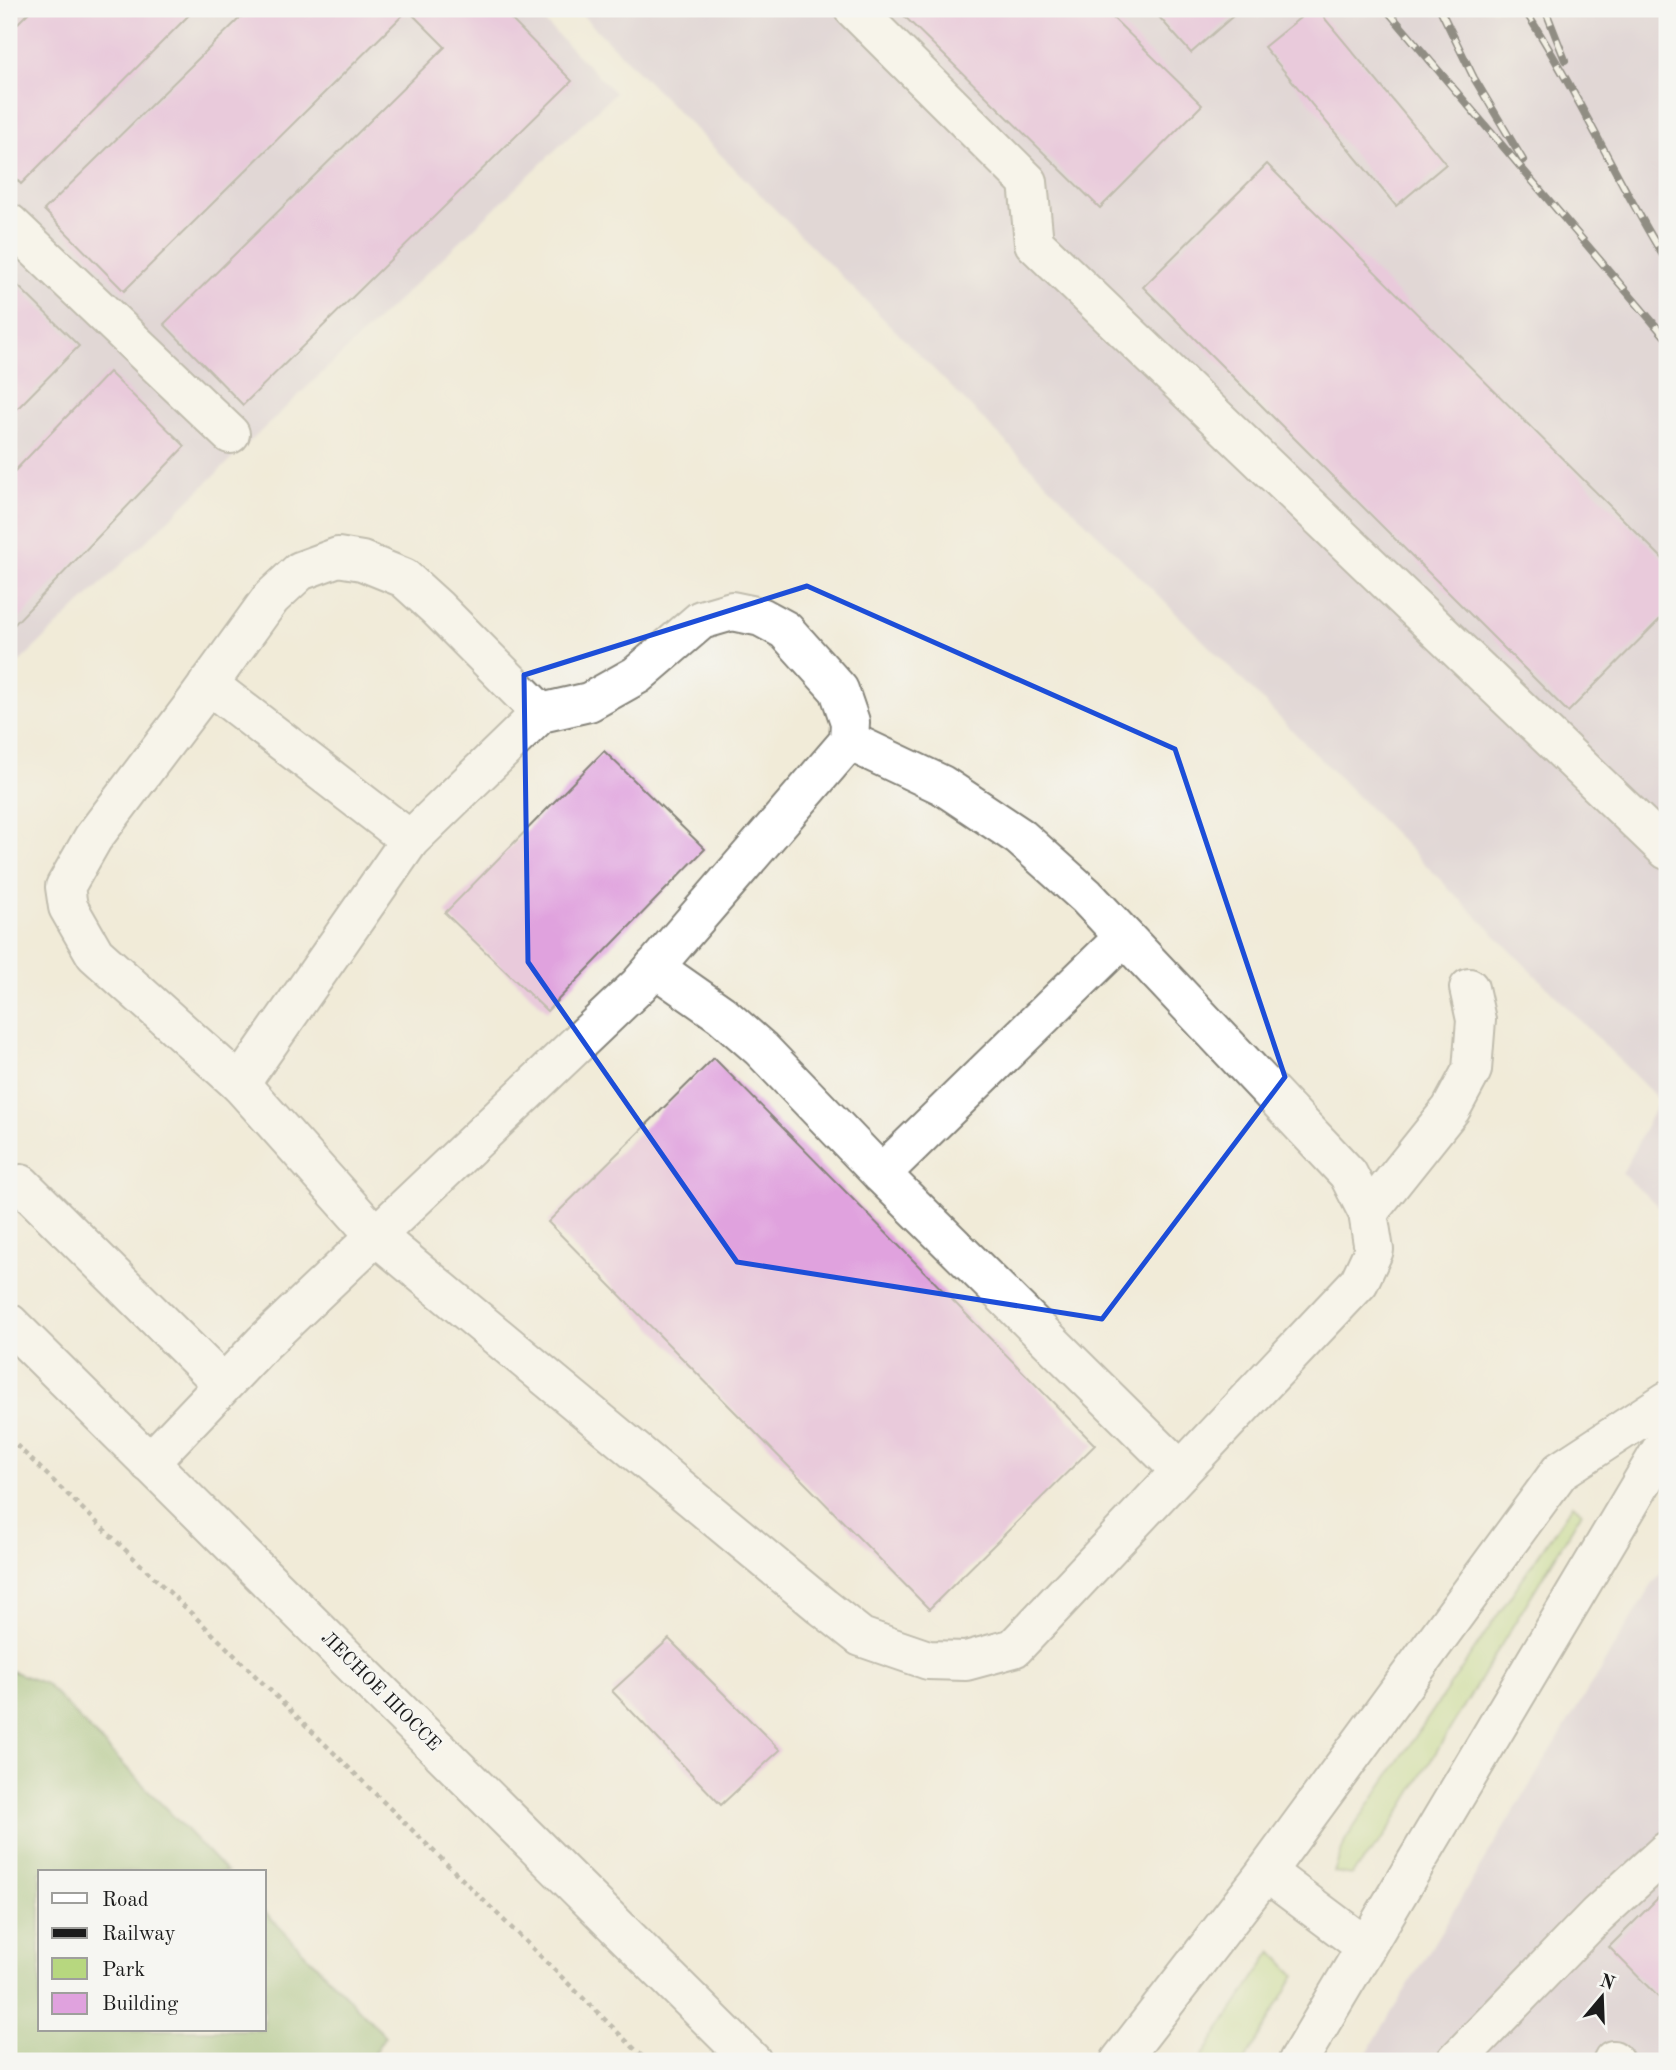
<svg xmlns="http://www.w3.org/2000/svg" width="1676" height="2070" font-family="'Old Standard TT',serif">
  <rect width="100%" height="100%" fill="#f6f6f2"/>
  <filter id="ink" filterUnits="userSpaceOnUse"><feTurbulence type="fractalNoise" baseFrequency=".0143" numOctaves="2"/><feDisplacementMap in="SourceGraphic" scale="14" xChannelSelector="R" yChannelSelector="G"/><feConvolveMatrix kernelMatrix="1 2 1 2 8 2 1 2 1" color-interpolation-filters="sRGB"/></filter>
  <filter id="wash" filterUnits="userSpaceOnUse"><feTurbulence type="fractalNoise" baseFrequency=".00686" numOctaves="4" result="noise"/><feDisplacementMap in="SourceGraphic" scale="28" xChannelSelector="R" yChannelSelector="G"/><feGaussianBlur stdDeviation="1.57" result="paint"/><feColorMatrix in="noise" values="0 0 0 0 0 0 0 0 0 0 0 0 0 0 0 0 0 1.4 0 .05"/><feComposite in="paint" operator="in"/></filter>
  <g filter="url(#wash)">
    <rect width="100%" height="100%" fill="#f1ebd8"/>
    <g fill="#cebed1">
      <path d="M9 9H532L615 93 9 672Z"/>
      <path d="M576 9H1667V1214L1622 1174 1659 1100Z"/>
      <path d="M1667 1563V2061H1362L1648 1591Z"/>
    </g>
    <g fill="#b7d77f" stroke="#6a7a4e" stroke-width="2">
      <path d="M1573 1504 1582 1512 1385 1836 1351 1875 1334 1872 1346 1839Z"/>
      <path d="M1272 1951 1295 1975 1245 2061H1199Z"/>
    </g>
    <path fill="#91b86e" stroke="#566a45" stroke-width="2" d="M9 1670 46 1684 227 1872H40V2030H264V1911L385 2036 369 2061H9Z"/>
    <g id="blocks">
      <g fill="#e0a2de">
        <path d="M32 9H195L21 184 9 172V32Z"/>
        <path d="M249 9H501L572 81 243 405 164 324 445 47 408 10 124 291 44 210Z"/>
        <path d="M897 9H1104L1202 105 1100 208Z"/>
        <path d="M1152 9H1241L1191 53Z"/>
        <path d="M1311 9H1317L1446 164 1396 206 1264 47Z"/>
        <path d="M1267 164 1667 563V612L1568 712 1143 287Z"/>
        <path d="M9 277 79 346 9 417Z"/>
        <path d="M109 372 185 446 9 630V477Z"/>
        <path d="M604 751 705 849 547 1011 445 913Z"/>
        <path d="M714 1058 1095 1445 929 1609 548 1222Z"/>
        <path d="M669 1639 780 1750 721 1805 612 1691Z"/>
        <path d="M1667 1889V2006L1609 1947Z"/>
      </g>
    </g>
  </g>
  <g filter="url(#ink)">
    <use href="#blocks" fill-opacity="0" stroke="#86847a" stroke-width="2"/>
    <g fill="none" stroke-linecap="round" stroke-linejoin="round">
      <defs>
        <g id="minor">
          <path d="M854 9 1028 182 1034 243 1667 850"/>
          <path d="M9 223 230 434"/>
          <path d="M208 684 410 840"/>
          <path d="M654 967 721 1014 761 1049 881 1174 1181 1471"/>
          <path d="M240 1084 375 1235 823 1607 861 1637 928 1660 966 1661 1014 1648 1359 1282 1374 1250 1368 1213 1348 1174 1086 896 1020 837 942 785 849 741"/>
          <path d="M881 1174 1124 937"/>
          <path d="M21 1184 223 1384"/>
          <path d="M1368 1213 1451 1109 1472 1070 1476 1020 1469 988"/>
          <path d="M9 1323 752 2061"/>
          <path d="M149 1463 263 1343 639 985 849 741 850 722 839 690 785 630 761 617 732 611 701 620 637 675 589 702 541 713 410 840 240 1084 95 954 68 907 65 887 93 838 195 703 271 598 300 571 338 557 362 561 404 578 437 608 541 713"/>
          <path d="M1266 1872 1366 1947"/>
          <path d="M1613 2060 1614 2061"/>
          <path d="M1120 2061 1266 1872 1560 1471 1667 1401"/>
          <path d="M1298 2061 1667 1440"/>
          <path d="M1456 2061 1597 1915 1667 1851"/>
        </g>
      </defs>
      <use href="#minor" stroke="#86847a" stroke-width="42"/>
      <path stroke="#86847a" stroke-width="4.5" stroke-dasharray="5 5" stroke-linecap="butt" d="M9 1438 216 1637 647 2061"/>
      <use href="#minor" stroke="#fff" stroke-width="38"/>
      <defs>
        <g id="rail">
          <path d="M1386 9 1667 339"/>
          <path d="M1440 9 1474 78 1523 160"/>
          <path d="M1524 9C1577 90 1616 180 1667 262"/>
          <path d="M1545 9 1565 60"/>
        </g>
      </defs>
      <use href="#rail" stroke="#1c1c1c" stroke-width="8"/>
      <use href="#rail" stroke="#f6f6f2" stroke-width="5" stroke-dasharray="16" stroke-linecap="butt"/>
    </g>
  </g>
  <path d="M0 0H1676V2070H0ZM807 586 1175 749 1285 1077 1102 1319 737 1262 528 962 524 675Z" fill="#f1ebd8" fill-opacity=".55" fill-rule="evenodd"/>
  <path fill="none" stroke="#1d4ed8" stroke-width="5" stroke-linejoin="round" d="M807 586 1175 749 1285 1077 1102 1319 737 1262 528 962 524 675Z"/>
  <g text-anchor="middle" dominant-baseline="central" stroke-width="5" stroke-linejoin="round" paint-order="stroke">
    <g font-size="19" fill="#1c1c1c" stroke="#f6f6f2">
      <text transform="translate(380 1692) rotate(45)">ЛЕСНОЕ ШОССЕ</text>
    </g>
  </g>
  <rect width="1676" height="2070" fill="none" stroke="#f6f6f2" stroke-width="35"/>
  <rect x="38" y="1870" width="228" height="161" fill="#f6f6f2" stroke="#9f9f9c" stroke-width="2"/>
  <rect x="52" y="1893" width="35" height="10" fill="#ffffff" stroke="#9f9f9c" stroke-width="2"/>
  <text x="102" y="1906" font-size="21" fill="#1c1c1c">Road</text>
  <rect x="52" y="1928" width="35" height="10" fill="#1c1c1c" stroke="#9f9f9c" stroke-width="2"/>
  <text x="102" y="1940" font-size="21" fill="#1c1c1c">Railway</text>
  <rect x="52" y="1958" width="35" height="21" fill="#b7d77f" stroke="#9f9f9c" stroke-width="2"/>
  <text x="102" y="1976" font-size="21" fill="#1c1c1c">Park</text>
  <rect x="52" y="1993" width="35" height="21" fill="#e0a2de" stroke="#9f9f9c" stroke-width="2"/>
  <text x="102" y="2010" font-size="21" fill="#1c1c1c">Building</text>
  <g transform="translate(1602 1997) rotate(19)" stroke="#f6f6f2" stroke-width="5" paint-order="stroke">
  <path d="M0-5L12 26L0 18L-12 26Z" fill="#1c1c1c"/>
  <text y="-10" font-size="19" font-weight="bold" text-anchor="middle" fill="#1c1c1c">N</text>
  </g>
</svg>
